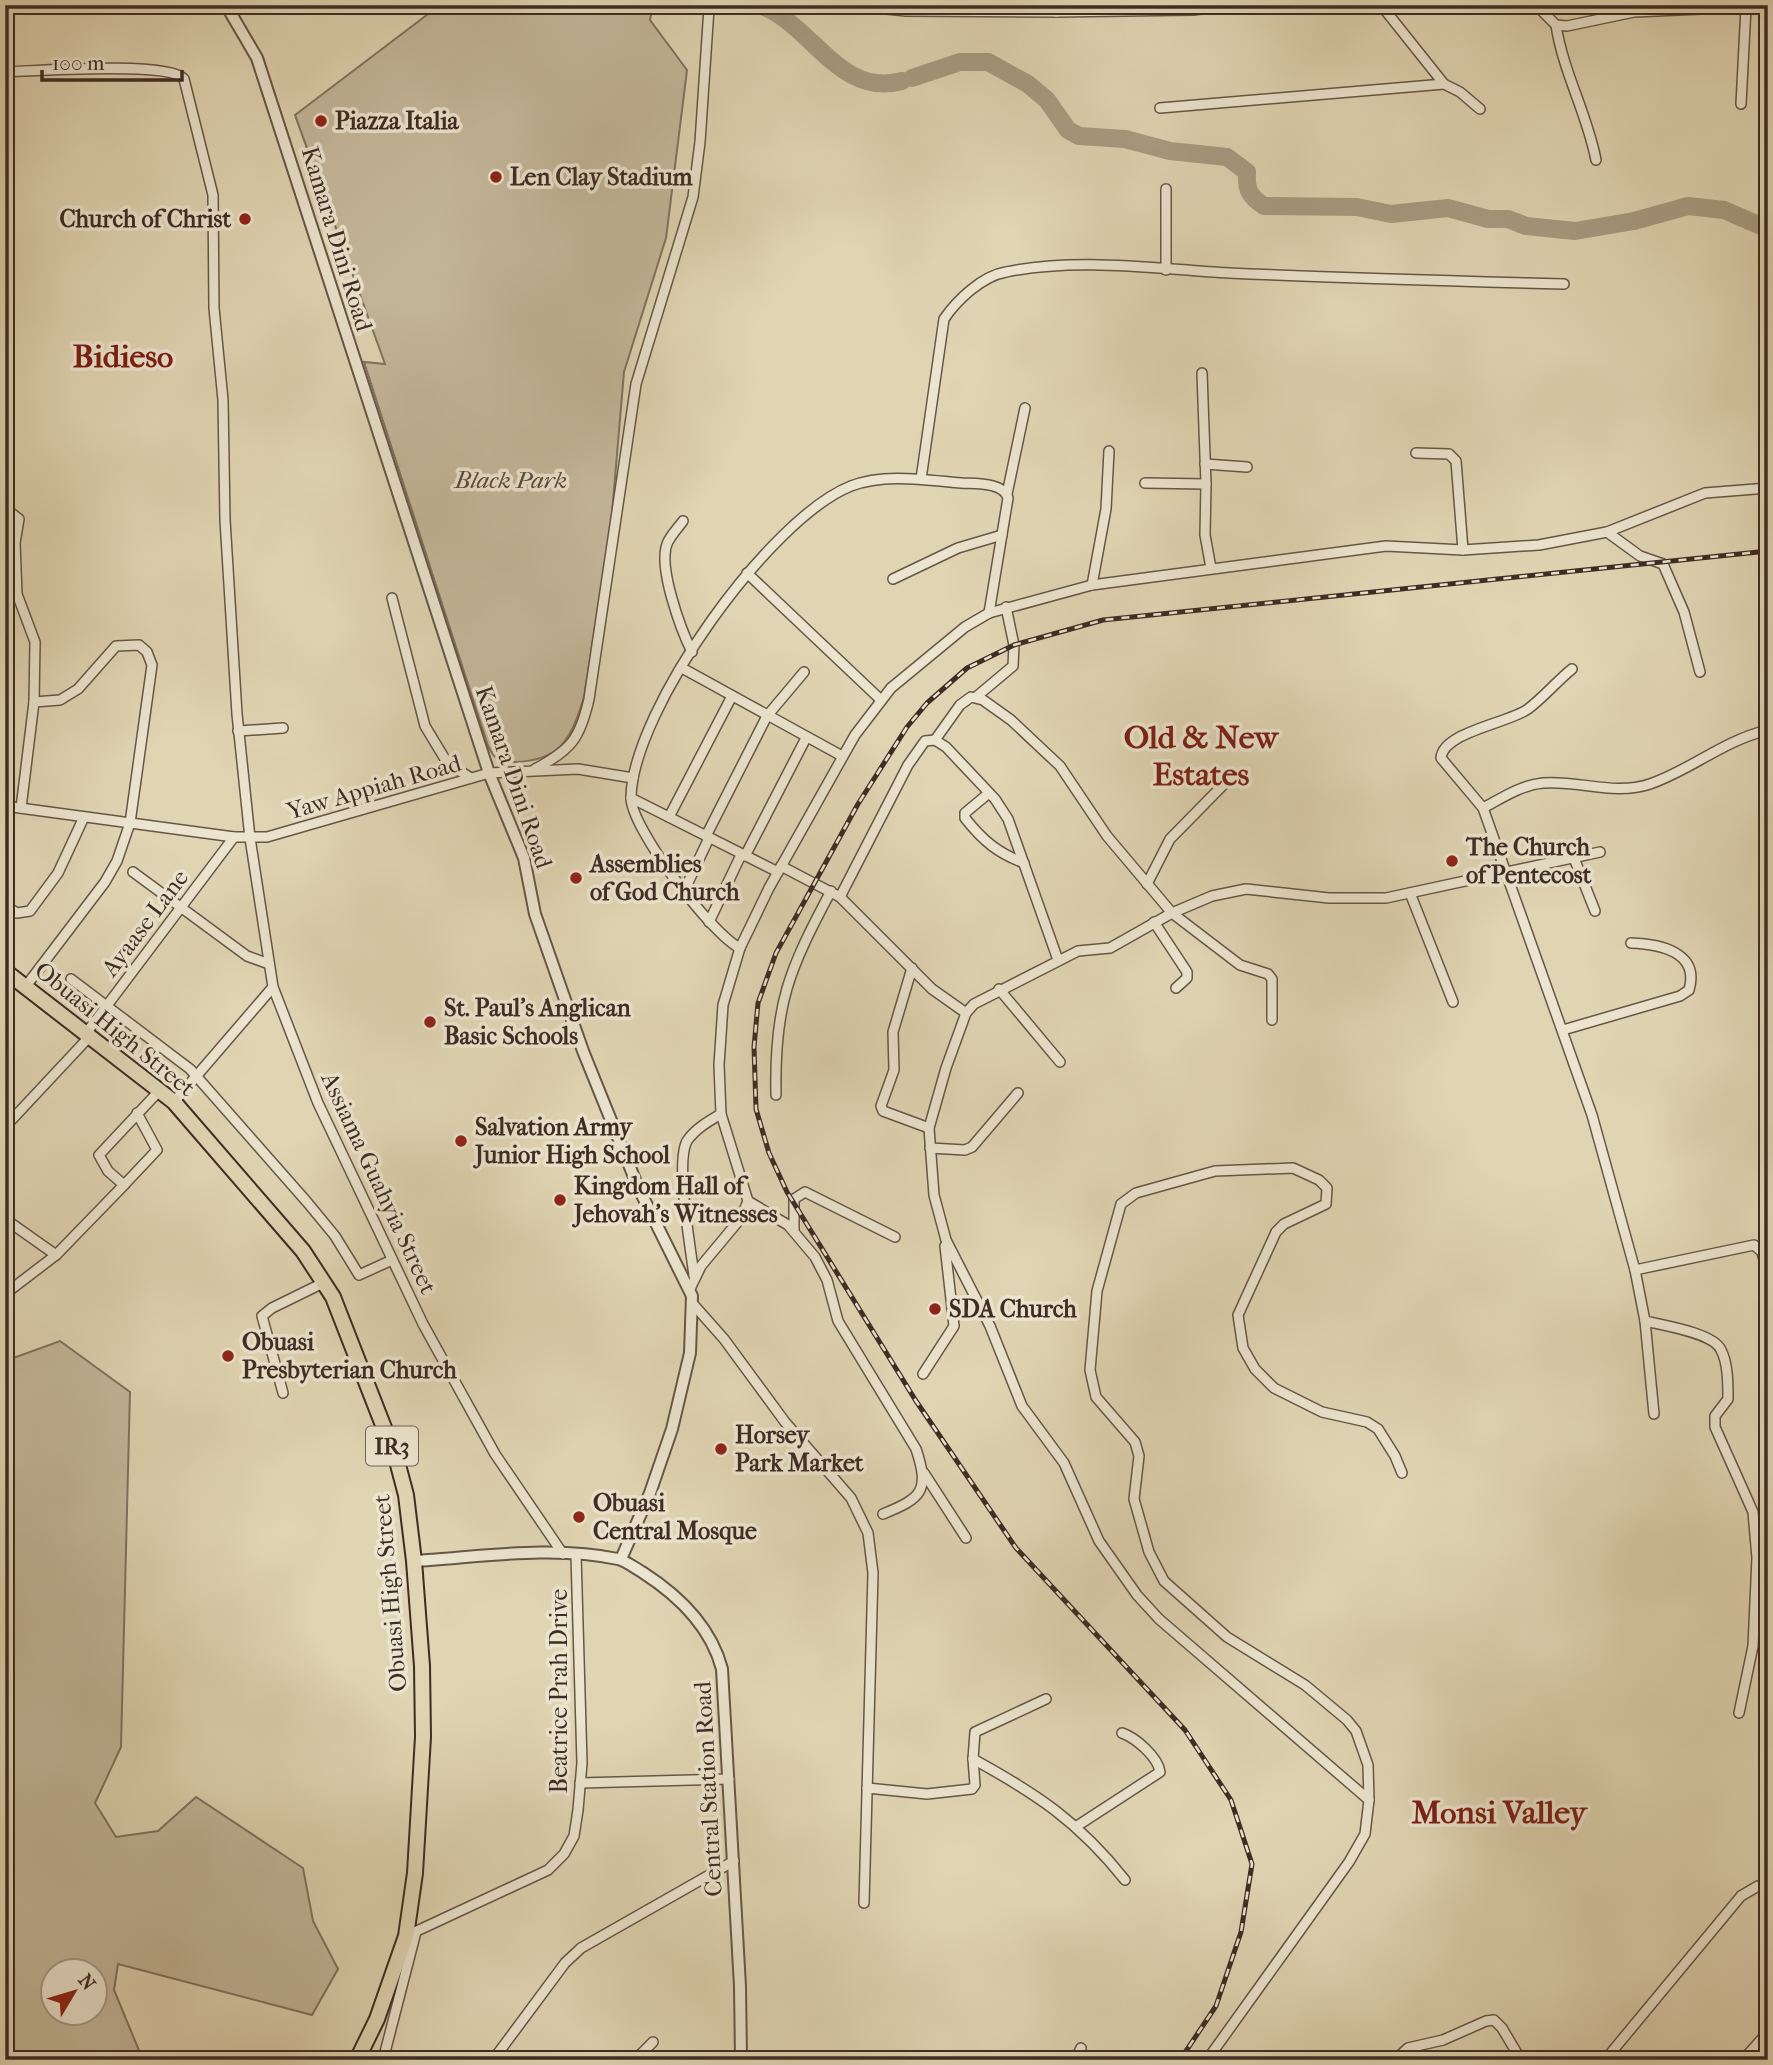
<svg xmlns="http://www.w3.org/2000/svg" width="1773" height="2065" font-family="'IM FELL French Canon',serif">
  <rect width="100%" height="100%" fill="#e0d5b3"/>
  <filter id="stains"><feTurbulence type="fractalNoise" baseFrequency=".00286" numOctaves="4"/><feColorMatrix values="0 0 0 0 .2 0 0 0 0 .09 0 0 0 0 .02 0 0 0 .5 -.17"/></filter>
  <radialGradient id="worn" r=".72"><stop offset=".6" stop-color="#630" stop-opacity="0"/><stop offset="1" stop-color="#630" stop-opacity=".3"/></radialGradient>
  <g fill="#c4b89b" stroke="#817260" stroke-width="2" fill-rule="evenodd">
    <path d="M440 5H653L650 20 687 70 666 238 624 372 611 525 584 697C571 739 561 761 514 762 499 763 495 760 488 746L364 362 385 364 295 115Z"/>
    <path d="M60 1341 130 1392 121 1747 95 1803 116 1837 158 1831 196 1797 303 1868 313 1921 338 1969 312 2015 118 1964 114 1990 143 2060H5V1361ZM94 1970V2012H52V1970Z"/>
  </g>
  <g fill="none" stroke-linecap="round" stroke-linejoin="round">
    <g stroke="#a99c83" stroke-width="18">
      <path d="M760 5C813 25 839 98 902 81"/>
      <path d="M912 78 960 62H988L1028 84 1047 100 1068 130 1079 136 1125 139 1170 151 1227 157 1247 172C1246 190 1249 196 1264 206L1357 207 1391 214 1448 208 1488 219H1508L1526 226 1575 231 1634 221 1688 206 1724 210 1768 229"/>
    </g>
    <defs>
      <g id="minor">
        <path d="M848 5 906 11 1056 12 1057 5"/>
        <path d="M1381 5 1444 84 1460 92 1480 109"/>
        <path d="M1536 5 1556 25 1567 26 1634 12 1768 6"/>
        <path d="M1056 12 1193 10 1233 5"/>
        <path d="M1556 25C1563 72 1587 113 1596 160"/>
        <path d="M5 72C35 71 169 61 184 79L213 195 214 308 223 400 225 520 237 714 250 838 273 987 318 1103 423 1324 495 1454 563 1554"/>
        <path d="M1741 104 1746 7"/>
        <path d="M1160 108 1444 84"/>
        <path d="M1166 270V189"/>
        <path d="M1202 373 1206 484"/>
        <path d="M1416 453 1449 454 1456 461 1463 550"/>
        <path d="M1205 464 1247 467"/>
        <path d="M921 479 944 319C957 300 982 276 1006 272 1078 257 1156 269 1229 273 1340 278 1452 281 1564 284"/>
        <path d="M1145 483 1206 484 1205 535 1211 568"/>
        <path d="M1007 494 1025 408"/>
        <path d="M5 508 19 519 15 543 17 594 35 642 34 702"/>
        <path d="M683 521C678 528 670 536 667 544 658 568 681 630 692 652"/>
        <path d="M1607 532 1640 556 1663 564 1684 612 1700 672"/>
        <path d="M747 573 881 700"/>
        <path d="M893 579 958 548 1002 535"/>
        <path d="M1092 585 1106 509 1109 451"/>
        <path d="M392 598 425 726 448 764 471 778"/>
        <path d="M682 668 842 756"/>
        <path d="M1572 669C1557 681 1544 697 1528 709 1509 723 1443 732 1441 758L1483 808 1592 1115 1635 1270 1645 1321C1662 1325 1714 1333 1721 1350 1728 1363 1728 1384 1728 1399L1715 1416V1427L1753 1512 1757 1558 1753 1646 1739 1713"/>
        <path d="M976 697 1013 666 1014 645 1006 607"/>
        <path d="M238 731 283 728"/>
        <path d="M935 740 960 705 971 697 983 700 1011 720 1060 766 1107 836 1172 913 1240 965 1268 974 1272 979V1020"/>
        <path d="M535 769C571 750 580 739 589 699L636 384 693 197 700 142 709 8 717 5"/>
        <path d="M989 793 965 813V818C983 841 998 853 1024 863"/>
        <path d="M631 798 778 872"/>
        <path d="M5 806 234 837H267L489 773 578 769 633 778"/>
        <path d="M21 808 34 702 60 700 78 689 116 646 139 645 147 652 152 665 130 823 117 861 105 882 26 986"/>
        <path d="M1483 808C1502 798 1521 785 1543 783 1579 780 1614 796 1650 784 1693 769 1722 741 1768 730"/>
        <path d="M669 817 732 696"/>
        <path d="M706 836 767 716 804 672"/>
        <path d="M745 856 806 738"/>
        <path d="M1574 858 1595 911"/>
        <path d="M781 866 840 897 932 989 966 1013"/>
        <path d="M133 872 247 956 269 964"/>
        <path d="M1147 884 1170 839 1228 780"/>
        <path d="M685 889 709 838"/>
        <path d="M1410 893 1453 1002"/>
        <path d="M840 897 908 765 925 741 935 740 946 747 995 799 1008 819 1058 960"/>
        <path d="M5 906 17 913 30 911 58 873 84 817"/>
        <path d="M709 922 741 855"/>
        <path d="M1154 922 1187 972V978L1176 988"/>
        <path d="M740 948C712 935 630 827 631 797 633 709 770 518 851 486 884 473 926 480 961 483 976 484 1003 482 1008 498L989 613"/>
        <path d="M912 968 893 1032 894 1070 881 1106 883 1111 929 1128"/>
        <path d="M71 979 190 1069 307 1202 335 1236 359 1275 392 1260"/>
        <path d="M999 989 1060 1062"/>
        <path d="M1563 1030 1680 996 1689 990C1700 952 1660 944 1631 943"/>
        <path d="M87 1032 234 837"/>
        <path d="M776 1095C774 1004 789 970 831 891"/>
        <path d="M174 1102 273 987"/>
        <path d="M5 1127 91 1035"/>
        <path d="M930 1148 965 1150 972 1147 1018 1093"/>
        <path d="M124 1185 157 1150 137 1113"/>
        <path d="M748 1201 788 1225 815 1257 827 1280 838 1321 916 1449C930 1491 922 1498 883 1514"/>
        <path d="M5 1219 56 1255"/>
        <path d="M794 1230V1199L805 1192 895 1237"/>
        <path d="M1635 1270 1754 1245 1762 1252 1768 1275"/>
        <path d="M694 1276C691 1249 675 1163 687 1141 695 1129 709 1121 721 1114"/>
        <path d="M690 1289 701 1266 741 1218 748 1201 721 1114 719 1065 723 1005 740 948 769 888 855 735 891 688 965 627 989 613 1092 585 1386 546 1463 550 1539 545 1607 532 1705 493 1768 488"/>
        <path d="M5 1294 56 1255 124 1185 108 1171 99 1155 160 1090"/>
        <path d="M693 1304 724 1339 785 1422 851 1498 868 1533 873 1573 864 1903"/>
        <path d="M1645 1321 1654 1414"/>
        <path d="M923 1374 954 1326 945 1246"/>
        <path d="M283 1393 262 1316 272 1308 325 1282"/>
        <path d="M924 1473 966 1538"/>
        <path d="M973 1759C1037 1794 1079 1822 1125 1880"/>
        <path d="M580 1783 729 1779"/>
        <path d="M867 1788 927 1794 972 1789 975 1785 973 1759 975 1732 1046 1699"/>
        <path d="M1369 1800 1368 1765 1356 1731 1347 1720 1305 1685 1227 1637 1164 1581 1149 1552 1134 1499 1139 1456 1135 1442 1096 1397 1090 1370 1097 1291 1121 1204 1136 1193 1215 1171 1293 1168 1319 1180 1327 1188 1326 1204 1284 1224 1276 1232 1238 1315 1243 1348 1255 1369 1274 1388 1322 1412 1367 1422 1378 1429 1395 1456 1402 1473"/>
        <path d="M1077 1826 1160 1772C1158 1757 1136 1738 1122 1733"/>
        <path d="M406 1936 548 1870 564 1854 574 1836 578 1810 582 1763 576 1555"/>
        <path d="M383 2060 416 1932"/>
        <path d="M493 2060 565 1963 581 1948 734 1861"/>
        <path d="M635 2060 653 2042"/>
        <path d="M1075 2060 1081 2048"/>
        <path d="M1207 2060 1349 1862 1365 1834 1369 1800 1159 1619 1137 1595 1099 1541 1064 1463 1022 1406 990 1326 946 1240 934 1195 929 1128 946 1068 966 1013 974 1004 1078 951 1110 948 1172 913 1212 896 1246 889 1329 898H1386L1600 852"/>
        <path d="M1395 2060 1408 2048 1443 2040 1486 2021 1494 2020 1502 2028 1521 2060"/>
        <path d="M1605 2060 1741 1896 1758 1886 1768 1885"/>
        <path d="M1743 2060 1768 2032"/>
      </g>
      <g id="tertiary">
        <path d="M226 5 257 58 489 773 524 858 535 914 583 1051 638 1187 692 1296 690 1353 672 1429 650 1493 621 1559"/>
        <path d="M414 1561C480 1557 553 1545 618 1559 626 1561 635 1568 642 1572 678 1595 711 1627 722 1669L740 1986 741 2060"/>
      </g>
      <path id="primary" d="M5 971 174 1102 303 1251 333 1297 397 1461 406 1495 414 1561 422 1666 423 1737 415 1873 406 1936 377 2019 357 2060"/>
    </defs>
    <use href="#minor" stroke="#665648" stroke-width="12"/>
    <use href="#tertiary" stroke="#665648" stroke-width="14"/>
    <use href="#primary" stroke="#3e2c25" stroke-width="18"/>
    <use href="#minor" stroke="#ebe4ce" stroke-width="9"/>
    <use href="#tertiary" stroke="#ebe4ce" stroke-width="10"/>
    <use href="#primary" stroke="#e0d5b3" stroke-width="14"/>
    <defs>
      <path id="rail" d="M1180 2060 1216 2006 1241 1932 1252 1864 1231 1800 1185 1730 1016 1548 916 1401 787 1192 769 1153 756 1109 754 1047 758 1003 776 953 858 804 907 727 927 703 967 668 1014 645 1103 620 1768 551"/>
    </defs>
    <use href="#rail" stroke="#3e2c25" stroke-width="5"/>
    <use href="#rail" stroke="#ebe4ce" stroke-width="2.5" stroke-dasharray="8" stroke-linecap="butt"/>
  </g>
  <g fill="#8f2418" stroke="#ebe4ce" stroke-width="2.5">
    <circle cx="321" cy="121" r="7"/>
    <circle cx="496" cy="177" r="7"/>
    <circle cx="245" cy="219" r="7"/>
    <circle cx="1452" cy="861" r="7"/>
    <circle cx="576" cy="878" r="7"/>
    <circle cx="430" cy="1022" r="7"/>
    <circle cx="461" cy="1141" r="7"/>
    <circle cx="560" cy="1200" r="7"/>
    <circle cx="935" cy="1309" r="7"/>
    <circle cx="228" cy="1356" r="7"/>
    <circle cx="721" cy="1449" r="7"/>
    <circle cx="579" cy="1517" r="7"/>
  </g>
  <g text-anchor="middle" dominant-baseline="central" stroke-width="7" stroke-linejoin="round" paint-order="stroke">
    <rect fill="#ebe4ce" stroke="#726358" stroke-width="2" x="366" y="1426.5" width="52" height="39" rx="5"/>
    <g font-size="23" font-weight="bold" fill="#3e2c25">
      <text x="392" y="1446">IR3</text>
    </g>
    <g font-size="24" font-weight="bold" fill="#3e2c25" stroke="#ebe4ce" text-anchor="start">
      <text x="335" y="121">Piazza Italia</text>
      <text x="510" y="177">Len Clay Stadium</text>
      <text x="231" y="219" text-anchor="end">Church of Christ</text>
      <text x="1466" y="847">The Church<tspan x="1466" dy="28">of Pentecost</tspan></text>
      <text x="590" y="864">Assemblies<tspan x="590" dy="28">of God Church</tspan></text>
      <text x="444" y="1008">St. Paul's Anglican<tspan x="444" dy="28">Basic Schools</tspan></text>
      <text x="475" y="1127">Salvation Army<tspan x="475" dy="28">Junior High School</tspan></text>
      <text x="574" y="1186">Kingdom Hall of<tspan x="574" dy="28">Jehovah's Witnesses</tspan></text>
      <text x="949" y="1309">SDA Church</text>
      <text x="242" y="1342">Obuasi<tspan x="242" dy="28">Presbyterian Church</tspan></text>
      <text x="735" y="1435">Horsey<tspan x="735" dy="28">Park Market</tspan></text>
      <text x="593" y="1503">Obuasi<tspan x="593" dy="28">Central Mosque</tspan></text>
    </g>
    <g font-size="24" fill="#3e2c25" stroke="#ebe4ce">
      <text transform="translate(337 239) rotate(73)">Kamara Dini Road</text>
      <text transform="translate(514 777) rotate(71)">Kamara Dini Road</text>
      <text transform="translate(374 787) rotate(-16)">Yaw Appiah Road</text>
      <text transform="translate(145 923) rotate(-53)">Ayaase Lane</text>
      <text transform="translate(115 1029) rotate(39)">Obuasi High Street</text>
      <text transform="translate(379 1183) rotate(65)">Assiama Guahyia Street</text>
      <text transform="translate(390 1593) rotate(-95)">Obuasi High Street</text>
      <text transform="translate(559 1691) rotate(-90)">Beatrice Prah Drive</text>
      <text transform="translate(708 1789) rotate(-93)">Central Station Road</text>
    </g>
    <g font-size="24" font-style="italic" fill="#59483d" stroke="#ebe4ce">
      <text x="511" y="480">Black Park</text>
    </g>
    <g font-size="32" font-weight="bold" fill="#7a1f14" stroke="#ebe4ce">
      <text x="123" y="356">Bidieso</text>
      <text x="1201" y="737">Old &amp; New<tspan x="1201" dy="37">Estates</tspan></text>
      <text x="1499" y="1812">Monsi Valley</text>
    </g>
  </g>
  <rect width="1773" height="2065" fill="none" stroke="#e0d5b3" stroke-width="28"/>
  <rect x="7" y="7" width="1759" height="2051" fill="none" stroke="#3e2c25" stroke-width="3.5"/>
  <rect x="14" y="14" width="1745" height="2037" fill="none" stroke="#3e2c25" stroke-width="2"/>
  <g transform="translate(74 1992) rotate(52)"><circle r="33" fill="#ebe4ce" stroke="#a69a8a" stroke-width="2"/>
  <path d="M0-5L12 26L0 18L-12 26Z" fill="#8f2418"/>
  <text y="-10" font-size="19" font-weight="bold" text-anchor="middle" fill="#3e2c25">N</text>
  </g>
  <path d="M42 70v10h140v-10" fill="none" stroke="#3e2c25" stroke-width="3.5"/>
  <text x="52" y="70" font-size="21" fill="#3e2c25" stroke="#ebe4ce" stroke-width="5" paint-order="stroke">100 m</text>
  <rect width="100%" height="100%" filter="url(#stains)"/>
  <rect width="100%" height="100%" fill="url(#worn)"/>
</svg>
